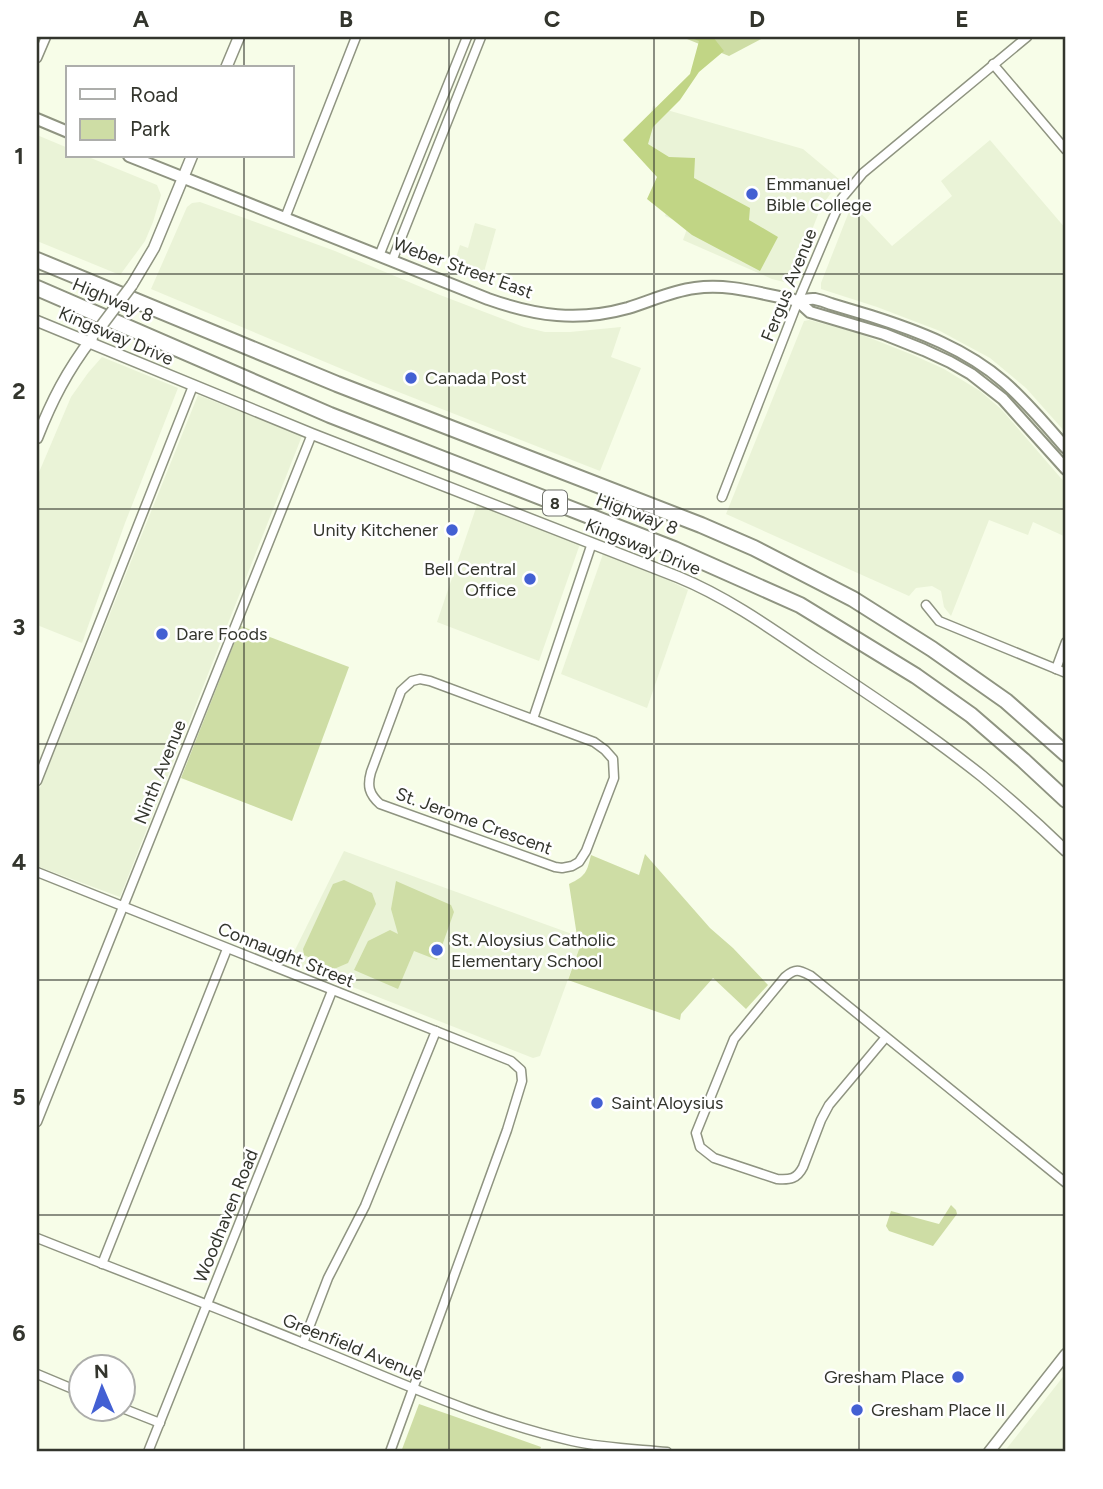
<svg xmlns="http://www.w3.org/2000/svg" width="1103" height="1489" font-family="Figtree,sans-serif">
  <rect width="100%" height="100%" fill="#f7fde8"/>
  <g fill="#eaf3d7">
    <path d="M653 106 803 149 840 180 821 207 793 278 784 282 772 279 683 240 688 226 665 216 683 170 637 152Z"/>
    <path d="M37 135 68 148V156H86L157 185 161 195 153 222 145 241 120 275 37 241Z"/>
    <path d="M990 140 1066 229V433L1026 388 990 358 940 331 877 307 821 289V283L852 204 892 246 952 196 941 181Z"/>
    <path d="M200 202 335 251 440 295 524 327 545 332H570L621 327 611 357 641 368 600 471 373 382 151 289 187 207 192 203Z"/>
    <path d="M475 223 496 229 482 279 453 267 460 245 468 248Z"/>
    <path d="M809 320 855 332 913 355 944 369 980 391 1001 409 1066 484V537L1033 522 1028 535 989 520 951 616 944 607 941 591 932 586 916 588 909 596 726 514 804 321Z"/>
    <path d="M102 357 178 388 125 523 82 643 37 625V477L71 397 88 373Z"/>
    <path d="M198 395 302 436 120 897 37 866V795Z"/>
    <path d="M477 505 580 544 539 661 437 622Z"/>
    <path d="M603 554 668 580 688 590 647 708 561 674Z"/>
    <path d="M344 851 583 938 540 1056 533 1058 289 962Z"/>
    <path d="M1066 1373V1452H1004Z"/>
  </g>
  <g fill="#cedda5">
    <path d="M682 37H765L729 56Z"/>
    <path d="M241 626 349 667 292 821 181 778Z"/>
    <path d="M645 854 710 928 733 948 768 985 746 1009 713 978 681 1014 680 1020 568 980 583 938 577 936 569 884C586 876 587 872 591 855L639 875Z"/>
    <path d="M344 880 372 893 376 904 348 963 334 969 304 955 303 949 333 884Z"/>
    <path d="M396 881 451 905 454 912 437 960 414 951 398 989 354 970 368 941 390 930 398 934 391 909Z"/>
    <path d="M951 1205 956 1210 957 1214 933 1246 889 1231 886 1226 891 1211 939 1224Z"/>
    <path d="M419 1404 541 1447 539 1452H401Z"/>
  </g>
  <path fill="#c1d585" d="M689 37H713L724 51 699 72 680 100 653 127 648 144 669 157 695 158 694 178 750 208 749 220 778 237 760 271 692 235 647 199 657 177 623 140 690 74 699 41Z"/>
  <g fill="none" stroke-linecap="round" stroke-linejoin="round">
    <defs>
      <g id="minor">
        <path d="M37 58 46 37"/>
        <path d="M993 64 1066 150"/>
        <path d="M285 218 356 37"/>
        <path d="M379 256 467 37"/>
        <path d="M392 261 481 37"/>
        <path d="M722 497 798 301 831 223 842 198 863 173 1027 37"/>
        <path d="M926 605 939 621 1066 673"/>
        <path d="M1056 669 1066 642"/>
        <path d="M420 679 430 681 594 742 605 750 613 759 614 778 586 851 579 862 572 866 562 868 555 867 380 804C369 794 367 786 371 772L401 691 412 681Z"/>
        <path d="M533 719 592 543"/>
        <path d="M37 781 193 386"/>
        <path d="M37 872 511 1061 521 1070 522 1081 507 1130 390 1452"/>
        <path d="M886 1037 829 1105 821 1120 803 1167C797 1179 790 1180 777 1179L714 1158 700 1147 696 1133 734 1039 785 977C796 968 799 970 811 976L1066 1183"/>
        <path d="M37 1122 312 434"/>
        <path d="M37 1238C125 1273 215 1307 303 1343 391 1378 479 1420 572 1441 603 1448 636 1449 667 1452"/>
        <path d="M102 1264 227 949"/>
        <path d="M303 1343 328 1278 365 1206 436 1031"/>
        <path d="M37 1374 80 1392"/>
        <path d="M122 1408 160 1423"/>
        <path d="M148 1452 332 991"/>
      </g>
      <g id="tertiary">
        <path d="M226 68 239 37"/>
        <path d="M132 285 154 248 192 156"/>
        <path d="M37 321 312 434 678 577C727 597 772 629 816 659 872 696 929 734 982 776 1011 800 1039 825 1066 851"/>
        <path d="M37 438C52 400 67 371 92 338"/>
        <path d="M989 1452 1066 1354"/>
      </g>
      <g id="secondary">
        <path d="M37 119 68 132"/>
        <path d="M129 156 488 299C536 316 578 322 628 308 651 301 671 291 695 288 729 283 761 294 794 300 801 302 808 298 815 299 820 300 826 302 831 304 844 308 858 312 871 316 918 331 966 349 1004 382 1027 402 1046 425 1066 448"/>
        <path d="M798 301 810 312 884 334 924 350 950 362 971 374 1003 399 1066 469"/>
      </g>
      <g id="motorway">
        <path d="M37 260 337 384 701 525 754 548 853 599 932 649 1006 701 1066 754"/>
        <path d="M37 288 330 415 674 549 800 605 916 676 971 715 1023 760 1066 800"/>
      </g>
    </defs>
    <use href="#minor" stroke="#8f9481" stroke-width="11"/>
    <use href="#tertiary" stroke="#8f9481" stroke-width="13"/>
    <use href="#secondary" stroke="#8f9481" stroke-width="14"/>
    <use href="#motorway" stroke="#8f9481" stroke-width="18"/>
    <use href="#minor" stroke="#fff" stroke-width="8"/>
    <use href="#tertiary" stroke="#fff" stroke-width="10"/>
    <use href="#secondary" stroke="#fff" stroke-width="10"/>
    <use href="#motorway" stroke="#fff" stroke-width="14"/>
    <defs>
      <path id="tertiary-bridge" d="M96 333 132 285"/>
    </defs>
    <use href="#tertiary-bridge" stroke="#8f9481" stroke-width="13" stroke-linecap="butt"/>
    <use href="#tertiary-bridge" stroke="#fff" stroke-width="10"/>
  </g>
  <path fill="none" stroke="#33352d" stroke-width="2" stroke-opacity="0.55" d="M244 37V68M449 37V1452M654 37V1452M859 37V1452M244 156V1452M37 274H1066M37 509H1066M37 744H1066M37 980H1066M37 1215H1066"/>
  <g fill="#4360d3" stroke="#fff" stroke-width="2.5">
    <circle cx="752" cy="194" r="7"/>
    <circle cx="411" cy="378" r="7"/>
    <circle cx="452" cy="530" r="7"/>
    <circle cx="530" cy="579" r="7"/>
    <circle cx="162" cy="634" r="7"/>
    <circle cx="437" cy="950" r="7"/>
    <circle cx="597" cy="1103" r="7"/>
    <circle cx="958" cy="1377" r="7"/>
    <circle cx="857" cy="1410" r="7"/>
  </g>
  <g text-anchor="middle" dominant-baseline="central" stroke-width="5" stroke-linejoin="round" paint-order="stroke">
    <rect fill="#fff" stroke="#70726c" stroke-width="2" x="543" y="490.5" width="24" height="25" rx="5"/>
    <g font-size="16" font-weight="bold" fill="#33352d">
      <text x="555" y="503">8</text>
    </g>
    <g font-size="18" fill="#33352d" stroke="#fff" text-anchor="start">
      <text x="766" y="184">Emmanuel<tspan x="766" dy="21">Bible College</tspan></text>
      <text x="425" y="378">Canada Post</text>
      <text x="438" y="530" text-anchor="end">Unity Kitchener</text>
      <text x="516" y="569" text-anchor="end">Bell Central<tspan x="516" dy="21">Office</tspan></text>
      <text x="176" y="634">Dare Foods</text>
      <text x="451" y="940">St. Aloysius Catholic<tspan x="451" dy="21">Elementary School</tspan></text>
      <text x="611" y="1103">Saint Aloysius</text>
      <text x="944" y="1377" text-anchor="end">Gresham Place</text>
      <text x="871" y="1410">Gresham Place II</text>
    </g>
    <g font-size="18" fill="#33352d" stroke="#fff">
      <text transform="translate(463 268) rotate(20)">Weber Street East</text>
      <text transform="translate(789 285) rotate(-68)">Fergus Avenue</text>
      <text transform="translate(113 300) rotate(23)">Highway 8</text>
      <text transform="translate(116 336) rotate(23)">Kingsway Drive</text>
      <text transform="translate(637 514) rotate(21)">Highway 8</text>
      <text transform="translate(643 547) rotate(22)">Kingsway Drive</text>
      <text transform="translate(160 772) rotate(-68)">Ninth Avenue</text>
      <text transform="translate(474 821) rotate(20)">St. Jerome Crescent</text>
      <text transform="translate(286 955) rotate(22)">Connaught Street</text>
      <text transform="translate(226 1216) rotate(-68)">Woodhaven Road</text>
      <text transform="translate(353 1347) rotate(22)">Greenfield Avenue</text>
    </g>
  </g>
  <rect width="1103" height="1489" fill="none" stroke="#ffffff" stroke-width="77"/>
  <rect x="66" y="66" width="228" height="91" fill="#ffffff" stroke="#adaeab" stroke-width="2"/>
  <rect x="80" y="89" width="35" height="10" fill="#ffffff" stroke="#adaeab" stroke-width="2"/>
  <text x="130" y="102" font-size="21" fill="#33352d">Road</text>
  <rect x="80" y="119" width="35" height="21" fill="#cedda5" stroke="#adaeab" stroke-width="2"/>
  <text x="130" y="136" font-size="21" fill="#33352d">Park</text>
  <g transform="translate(102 1388) rotate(358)"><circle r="33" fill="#ffffff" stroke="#adaeab" stroke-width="2"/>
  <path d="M0-5L12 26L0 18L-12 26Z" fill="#4360d3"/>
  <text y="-10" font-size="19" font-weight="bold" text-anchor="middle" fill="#33352d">N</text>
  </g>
  <rect x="38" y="38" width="1026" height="1412" fill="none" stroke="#33352d" stroke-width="2.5"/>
  <g font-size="23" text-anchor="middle" font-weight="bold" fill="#33352d">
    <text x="141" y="27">A</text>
    <text x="346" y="27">B</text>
    <text x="552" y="27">C</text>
    <text x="757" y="27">D</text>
    <text x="962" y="27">E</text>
    <text x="19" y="164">1</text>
    <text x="19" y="399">2</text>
    <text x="19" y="635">3</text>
    <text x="19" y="870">4</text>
    <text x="19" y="1105">5</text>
    <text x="19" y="1341">6</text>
  </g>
</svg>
